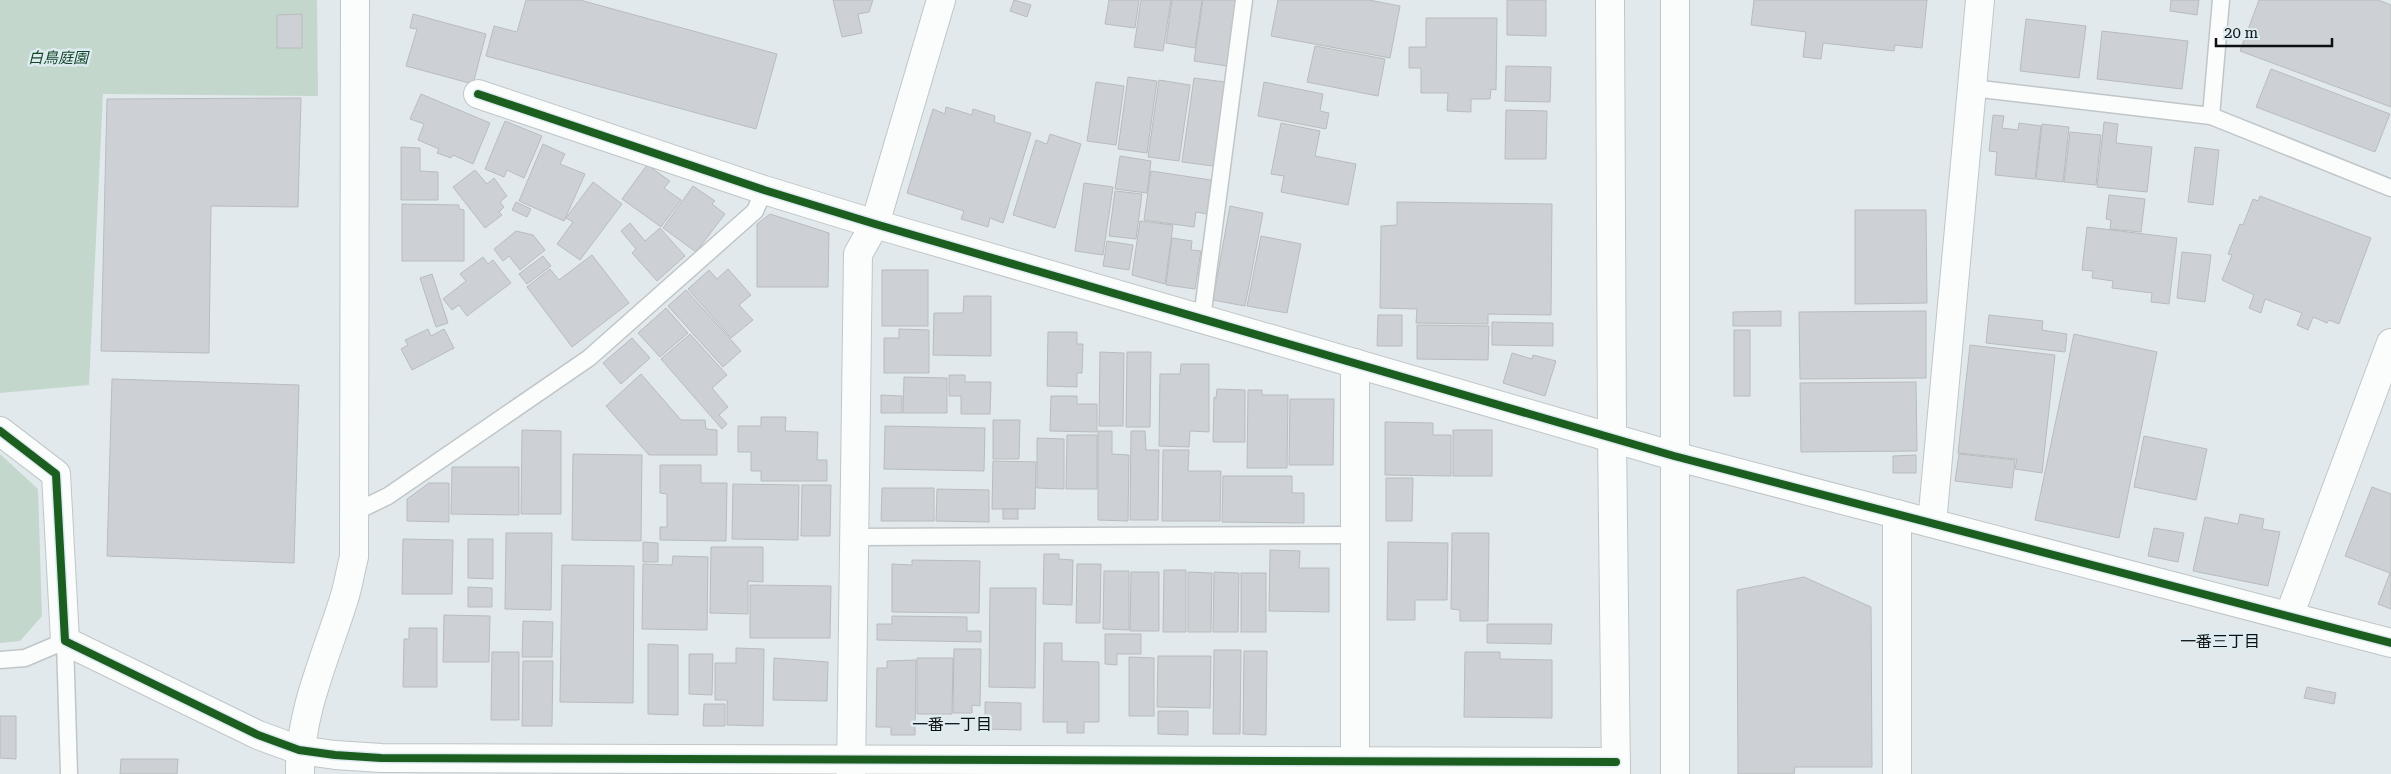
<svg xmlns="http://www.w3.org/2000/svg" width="2391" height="774" font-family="'Roboto Serif','Noto Sans JP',serif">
  <rect width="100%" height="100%" fill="#e2e9ec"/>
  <g fill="#c4d7cd">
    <path d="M0 0H317L318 96 103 94 89 385 0 393Z"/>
    <path d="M0 454 38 489 42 616 20 641 0 643Z"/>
  </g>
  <g fill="#cdd1d5" stroke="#b8bcbf">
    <path d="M526 0H580L777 54 756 129 486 56 494 26 517 32Z"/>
    <path d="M833 0H873L869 12 858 14 862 33 842 37Z"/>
    <path d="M1014 0 1031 5 1027 17 1010 11Z"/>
    <path d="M1109 0H1139L1135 28 1105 24Z"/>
    <path d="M1141 0H1171L1163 51 1134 47Z"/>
    <path d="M1172 0H1202L1195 48 1166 43Z"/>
    <path d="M1203 0H1236L1227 66 1194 61Z"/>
    <path d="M1278 0H1369L1400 6 1390 58 1271 36Z"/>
    <path d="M1507 0H1546V36L1507 35Z"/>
    <path d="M1754 0H1927L1922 48 1895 45 1894 51 1823 43 1821 59 1803 57 1806 32 1751 25Z"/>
    <path d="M2171 0H2199L2197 15 2170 11Z"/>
    <path d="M2259 0H2378L2391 5V107L2240 51Z"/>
    <path d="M302 14V48H277V15Z"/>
    <path d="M413 14 486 34 473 84 406 66 417 29 410 28Z"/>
    <path d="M1426 18H1497L1496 90 1491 89 1490 99H1471V112L1447 111 1448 93H1421V68H1409V47H1426Z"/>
    <path d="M2026 19 2086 26 2079 78 2020 71Z"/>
    <path d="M2102 31 2188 41 2182 89 2097 79Z"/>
    <path d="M1315 46 1385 59 1378 96 1307 82Z"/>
    <path d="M1506 66 1551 67 1550 102 1505 101Z"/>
    <path d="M2271 69 2390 114 2375 152 2256 107Z"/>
    <path d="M1128 77 1157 81 1147 153 1118 149Z"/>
    <path d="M1194 78 1225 82 1213 166 1182 162Z"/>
    <path d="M1159 80 1190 85 1179 161 1148 157Z"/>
    <path d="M1096 82 1124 86 1116 145 1087 141Z"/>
    <path d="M1264 82 1323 94 1320 111 1329 113 1326 129 1258 116Z"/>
    <path d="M421 94 490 123 473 164 453 155 451 158 437 153 439 149 418 140 424 124 410 119Z"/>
    <path d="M301 98 298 207 211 206 209 353 101 351 107 99Z"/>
    <path d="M946 107 972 115 973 109 995 116 994 122 1031 133 1003 223 990 218 988 227 961 219 964 211 907 193 933 109 945 114Z"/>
    <path d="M1506 110 1547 111 1546 159H1505Z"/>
    <path d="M1993 115 2004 116 2002 128 2018 130 2019 123 2041 126 2035 179 1995 175 1997 152 1989 151Z"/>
    <path d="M505 121 542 136 524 178 507 170 504 177 485 169Z"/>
    <path d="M2104 122 2118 124 2116 143 2152 147 2147 192 2097 187Z"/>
    <path d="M1281 123 1320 131 1315 156 1356 164 1348 205 1281 192 1284 176 1271 174Z"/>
    <path d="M2042 124 2069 127 2063 182 2036 179Z"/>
    <path d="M2070 132 2101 135 2096 185 2064 182Z"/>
    <path d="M1050 134 1081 144 1055 228 1013 215 1036 140 1047 144Z"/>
    <path d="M543 144 565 154 560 164 585 174 564 221 519 201Z"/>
    <path d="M401 147 420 148V171L438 172V200H401Z"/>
    <path d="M2195 147 2219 150 2213 205 2188 202Z"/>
    <path d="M1120 156 1151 161 1147 193 1115 189Z"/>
    <path d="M647 165 670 181 664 188 681 200 661 227 622 199Z"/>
    <path d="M475 170 487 184 494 178 507 196 500 202 504 207 499 212 502 215 485 228 453 187Z"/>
    <path d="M1151 171 1211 180 1207 214 1196 212 1194 227 1144 220Z"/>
    <path d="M593 182 622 204 580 260 557 244 573 222 566 218Z"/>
    <path d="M1084 183 1113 187 1103 255 1075 251Z"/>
    <path d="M693 186 715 201 712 204 725 214 696 252 663 228Z"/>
    <path d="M1115 191 1142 194 1136 239 1109 236Z"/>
    <path d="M2109 195 2145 199 2141 232 2110 229 2111 220 2106 219Z"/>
    <path d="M2260 196 2371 238 2339 324 2329 320 2327 323 2313 317 2308 330 2297 325 2302 313 2265 299 2261 313 2249 308 2254 295 2222 280 2232 255 2228 254 2240 224 2243 225 2253 199 2258 201Z"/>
    <path d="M516 202 531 209 527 217 512 210Z"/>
    <path d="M1397 202 1552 204 1551 315 1488 314V324L1416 323 1417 309 1380 308 1381 226 1397 225Z"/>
    <path d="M402 204 459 205V209L464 210V261H402Z"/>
    <path d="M1230 206 1263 213 1245 306 1213 300Z"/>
    <path d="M1855 210H1926L1927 303 1855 304Z"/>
    <path d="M770 214 829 233 828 287H757V224Z"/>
    <path d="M1140 221 1173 225 1165 284 1132 275Z"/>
    <path d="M630 223 645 241 660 228 685 256 657 281 632 253 636 249 621 231Z"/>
    <path d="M2087 227 2177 238 2169 304 2151 302 2152 293 2112 288 2113 281 2092 278 2093 271 2082 270Z"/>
    <path d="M516 231 533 235 545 250 520 270 509 256 503 261 494 249Z"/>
    <path d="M1261 236 1301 244 1287 313 1247 306Z"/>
    <path d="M1172 238 1192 241 1191 250 1201 251 1195 289 1166 285Z"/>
    <path d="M1107 241 1133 245 1129 270 1103 266Z"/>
    <path d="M2182 252 2211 255 2205 302 2177 298Z"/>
    <path d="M592 255 629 303 572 347 527 287 550 269 559 280Z"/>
    <path d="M543 256 551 266 527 284 519 274Z"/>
    <path d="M483 257 488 264 493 260 511 283 467 316 459 305 452 310 443 299 466 281 460 274Z"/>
    <path d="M728 269 751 295 739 305 753 320 731 338 688 289 709 270 717 279Z"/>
    <rect x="882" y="270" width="46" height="56"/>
    <path d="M432 274 448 323 436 327 420 278Z"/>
    <path d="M686 290 741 351 723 367 668 306Z"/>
    <path d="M964 296H991V356L933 355 934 313H963Z"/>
    <path d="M666 308 688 333 660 357 638 333Z"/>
    <path d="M1781 311V326H1733V312Z"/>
    <path d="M1926 311V378L1800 379 1799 312Z"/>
    <path d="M1378 315H1402V346H1377Z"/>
    <path d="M1989 315 2043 321 2042 330 2067 334 2065 352 1986 343Z"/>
    <path d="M1492 322 1553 323V346L1492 345Z"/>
    <path d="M1417 325 1489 326 1488 360 1417 359Z"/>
    <path d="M428 329 431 336 444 329 454 348 412 370 401 349 408 345 405 340Z"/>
    <path d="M899 329 929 330V373H884V338H899Z"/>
    <rect x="1734" y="330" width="16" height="66"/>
    <path d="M1048 332H1077V344H1083L1082 373H1077V387L1047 386Z"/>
    <path d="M690 334 727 375 712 388 728 407 719 415 727 424 722 429 661 359Z"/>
    <path d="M2074 334 2157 352 2119 538 2035 520Z"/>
    <path d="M632 338 650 358 621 384 603 363Z"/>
    <path d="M1970 345 2055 355 2042 473 2015 469 2017 459 1958 453Z"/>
    <path d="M1100 352 1124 353 1123 426H1099Z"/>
    <path d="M1127 352H1151L1150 427H1126Z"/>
    <path d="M1512 353 1532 359 1533 355 1556 361 1545 396 1503 383Z"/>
    <path d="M1181 364H1209V432L1190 431 1189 447 1159 446 1160 374H1180Z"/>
    <path d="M641 374 681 420H705L706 429 717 430V455H649L606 406Z"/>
    <path d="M949 375H965V382H991L990 414H961V396H949Z"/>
    <path d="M904 377 947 378V413H903Z"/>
    <path d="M112 379 299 385 294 563 107 556Z"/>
    <path d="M1916 382 1917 451 1801 452 1800 383Z"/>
    <path d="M1217 389 1245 390V442H1213L1214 397 1216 398Z"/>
    <path d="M1248 390H1262V395H1288L1287 468H1247Z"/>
    <path d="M881 395 902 396V413H881Z"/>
    <path d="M1051 396H1077V404H1097V432L1050 431Z"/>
    <path d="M1290 399H1334L1333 465H1289Z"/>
    <path d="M761 417H786L785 431 818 432 817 460H827V481H761V471H751V452H738V426H761Z"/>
    <path d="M993 420H1020L1019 459H993Z"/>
    <path d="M1385 422 1433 423V435H1451V476L1385 475Z"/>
    <path d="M885 426 985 428 984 471 884 469Z"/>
    <path d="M522 430 561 431V514H521Z"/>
    <rect x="1453" y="430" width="39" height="46"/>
    <path d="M1098 431H1112V454L1129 455 1128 521 1098 520Z"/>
    <path d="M1131 431H1145L1146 450H1159L1158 520H1130Z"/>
    <path d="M1067 435H1097V489H1066Z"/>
    <path d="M2144 436 2207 449 2196 500 2134 487Z"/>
    <path d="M1037 438 1064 439V489L1037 488Z"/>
    <path d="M1163 450H1189L1188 471H1221L1220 521H1162Z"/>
    <path d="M573 454 642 455 641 541 572 540Z"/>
    <path d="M1959 454 2015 460 2012 488 1955 481Z"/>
    <path d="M1916 455V473H1893V456Z"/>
    <path d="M993 461 1036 462 1035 509H992Z"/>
    <path d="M660 465H701V483H727L726 541 660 540V527H667V494L660 493Z"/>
    <path d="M452 467H519V515L451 514Z"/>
    <path d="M1223 476H1292V493H1304V523L1222 522Z"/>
    <path d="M1386 478H1413L1412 521H1386Z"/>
    <path d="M429 483H449V522L407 521V499Z"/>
    <path d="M733 484 799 485 798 540 732 539Z"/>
    <path d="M802 485H831L830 536H801Z"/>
    <path d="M2372 487 2391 494V609L2378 604 2390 573 2345 556Z"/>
    <path d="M882 488H934V521H881Z"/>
    <path d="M937 489 989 490V522L936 521Z"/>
    <rect x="1003" y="509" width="15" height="10"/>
    <path d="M2240 514 2264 519 2262 529 2280 532 2268 586 2193 571 2205 517 2238 524Z"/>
    <path d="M2154 528 2184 533 2178 562 2148 556Z"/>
    <path d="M506 533H552L551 610 505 609Z"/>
    <path d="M1452 533H1489L1488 621H1460V610L1451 609Z"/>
    <path d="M403 539 453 540 452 594H402Z"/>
    <path d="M468 539H493V579L468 578Z"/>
    <path d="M643 542 658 543V562H643Z"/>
    <path d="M1388 542 1448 543 1447 600H1415V620H1387Z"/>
    <path d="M711 547H763V582L748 581V614L710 613Z"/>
    <path d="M1270 550 1300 551 1299 568H1329V612L1269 611Z"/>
    <path d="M1044 554H1059V559L1073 560 1072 605 1043 604Z"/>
    <path d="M673 556 708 557 707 630 642 629 643 564 672 565Z"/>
    <path d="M912 560 980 561 979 613 892 612V564L912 565Z"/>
    <path d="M1077 564H1101L1100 623H1076Z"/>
    <path d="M562 565 634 566 633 703 560 702Z"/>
    <path d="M1164 570H1186V632H1163Z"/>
    <path d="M1104 571H1129V630L1103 629Z"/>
    <path d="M1131 572H1159V631H1130Z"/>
    <path d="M1188 572 1212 573 1211 632H1188Z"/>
    <path d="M1214 572 1239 573 1238 632H1213Z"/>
    <rect x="1241" y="573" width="25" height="59"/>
    <path d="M1804 577 1871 607 1872 767H1795L1794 774H1738L1737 590Z"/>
    <path d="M750 585 831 586 830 638H750Z"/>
    <path d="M468 587 492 588V607H468Z"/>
    <path d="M990 588H1036L1035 688 989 687Z"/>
    <path d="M444 615 490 616 489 662H443Z"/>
    <path d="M892 616 967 617V631H981V642L877 640V624H892Z"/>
    <path d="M523 621 553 622 552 657H522Z"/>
    <path d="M1487 624H1552L1551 644 1487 643Z"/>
    <path d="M409 628H437V687H403L404 639H409Z"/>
    <path d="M1105 634H1141V654H1117V665L1105 664Z"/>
    <path d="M1044 643H1062V661L1099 662V722H1084V733H1067V722H1043Z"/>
    <path d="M648 644 678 645V715L648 714Z"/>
    <path d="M736 648 764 649 763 726 727 725V700H715V663H736Z"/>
    <path d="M954 649H981L980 706 972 705V713H953Z"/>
    <path d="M1214 650H1241L1240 734H1213Z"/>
    <path d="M1244 651H1267L1266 735 1243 734Z"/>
    <path d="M492 652H519V720H491Z"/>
    <path d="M1465 652H1500V659L1552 660V718L1464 717Z"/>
    <path d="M689 654H713L712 695 689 694Z"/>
    <path d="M1158 656H1211L1210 708 1157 707Z"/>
    <path d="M1129 657 1154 658V716H1129Z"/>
    <path d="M774 658 828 662 827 701 773 700Z"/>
    <path d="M917 658H953L952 714H917Z"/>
    <path d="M916 660 915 735H891V727H876L877 668H887V661Z"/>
    <path d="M523 661H553L552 726H522Z"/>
    <path d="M2307 687 2336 693 2334 704 2304 698Z"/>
    <path d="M985 702 1021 703V730L985 729Z"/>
    <path d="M704 704H725V726H703Z"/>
    <path d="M1158 711H1188V735L1158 734Z"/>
    <path d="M0 716H16V759L0 758Z"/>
    <path d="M121 759H178L177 774H120Z"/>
  </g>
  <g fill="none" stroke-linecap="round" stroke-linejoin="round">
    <defs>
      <g id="service">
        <path d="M1972 88 2211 116 2391 188"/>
        <path d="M2211 116 2221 0"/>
        <path d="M1202 318 1244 0"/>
        <path d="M355 512 388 496 589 358 755 211 764 190"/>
        <path d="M856 537 1355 535"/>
        <path d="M0 660 25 658 65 641 69 774"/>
      </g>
      <g id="minor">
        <path d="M478 94 764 190 875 224 1674 456 2391 643"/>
        <path d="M1355 363V774"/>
        <path d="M0 431 56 474 65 641 258 735 299 750 335 755 381 758 1616 762"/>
        <path d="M1897 514V774"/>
        <path d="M1932 523 1980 0"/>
        <path d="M2289 616 2391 343"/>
        <path d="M851 774 858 254 875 224 941 0"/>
      </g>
      <g id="tertiary">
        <path d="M1610 0 1612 437 1616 774"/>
        <path d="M300 774C299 714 325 659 343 602 348 588 350 572 354 557L355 0"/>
        <path d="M1675 774V0"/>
      </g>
    </defs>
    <use href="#service" stroke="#c0c6c8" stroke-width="19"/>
    <use href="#minor" stroke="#c0c6c8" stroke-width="30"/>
    <use href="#tertiary" stroke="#c0c6c8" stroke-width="30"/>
    <use href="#service" stroke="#fbfcfc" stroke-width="16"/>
    <use href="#minor" stroke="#fbfcfc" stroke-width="28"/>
    <use href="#tertiary" stroke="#fbfcfc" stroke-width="28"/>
    <defs>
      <g id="cycleway">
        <path d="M478 94 764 190 875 224 1674 456 2391 643"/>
        <path d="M0 431 56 474 65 641 258 735 299 750 335 755 381 758 1616 762"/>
      </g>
    </defs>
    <use href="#cycleway" stroke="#deebf0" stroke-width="11"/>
    <use href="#cycleway" stroke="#1b5e20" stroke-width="8"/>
  </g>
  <g text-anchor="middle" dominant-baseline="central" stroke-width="5" stroke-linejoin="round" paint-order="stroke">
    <g font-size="15" font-style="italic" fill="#124629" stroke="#deebf0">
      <text x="58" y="58">白鳥庭園</text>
    </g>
    <g font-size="16" fill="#0c1012" stroke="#deebf0">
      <text x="2220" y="641">一番三丁目</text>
      <text x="952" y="724">一番一丁目</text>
    </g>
  </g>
  <path d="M2216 38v8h116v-8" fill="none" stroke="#0c1012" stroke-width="2.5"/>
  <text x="2224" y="38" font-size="15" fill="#0c1012" stroke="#deebf0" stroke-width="4" paint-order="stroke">20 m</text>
</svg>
